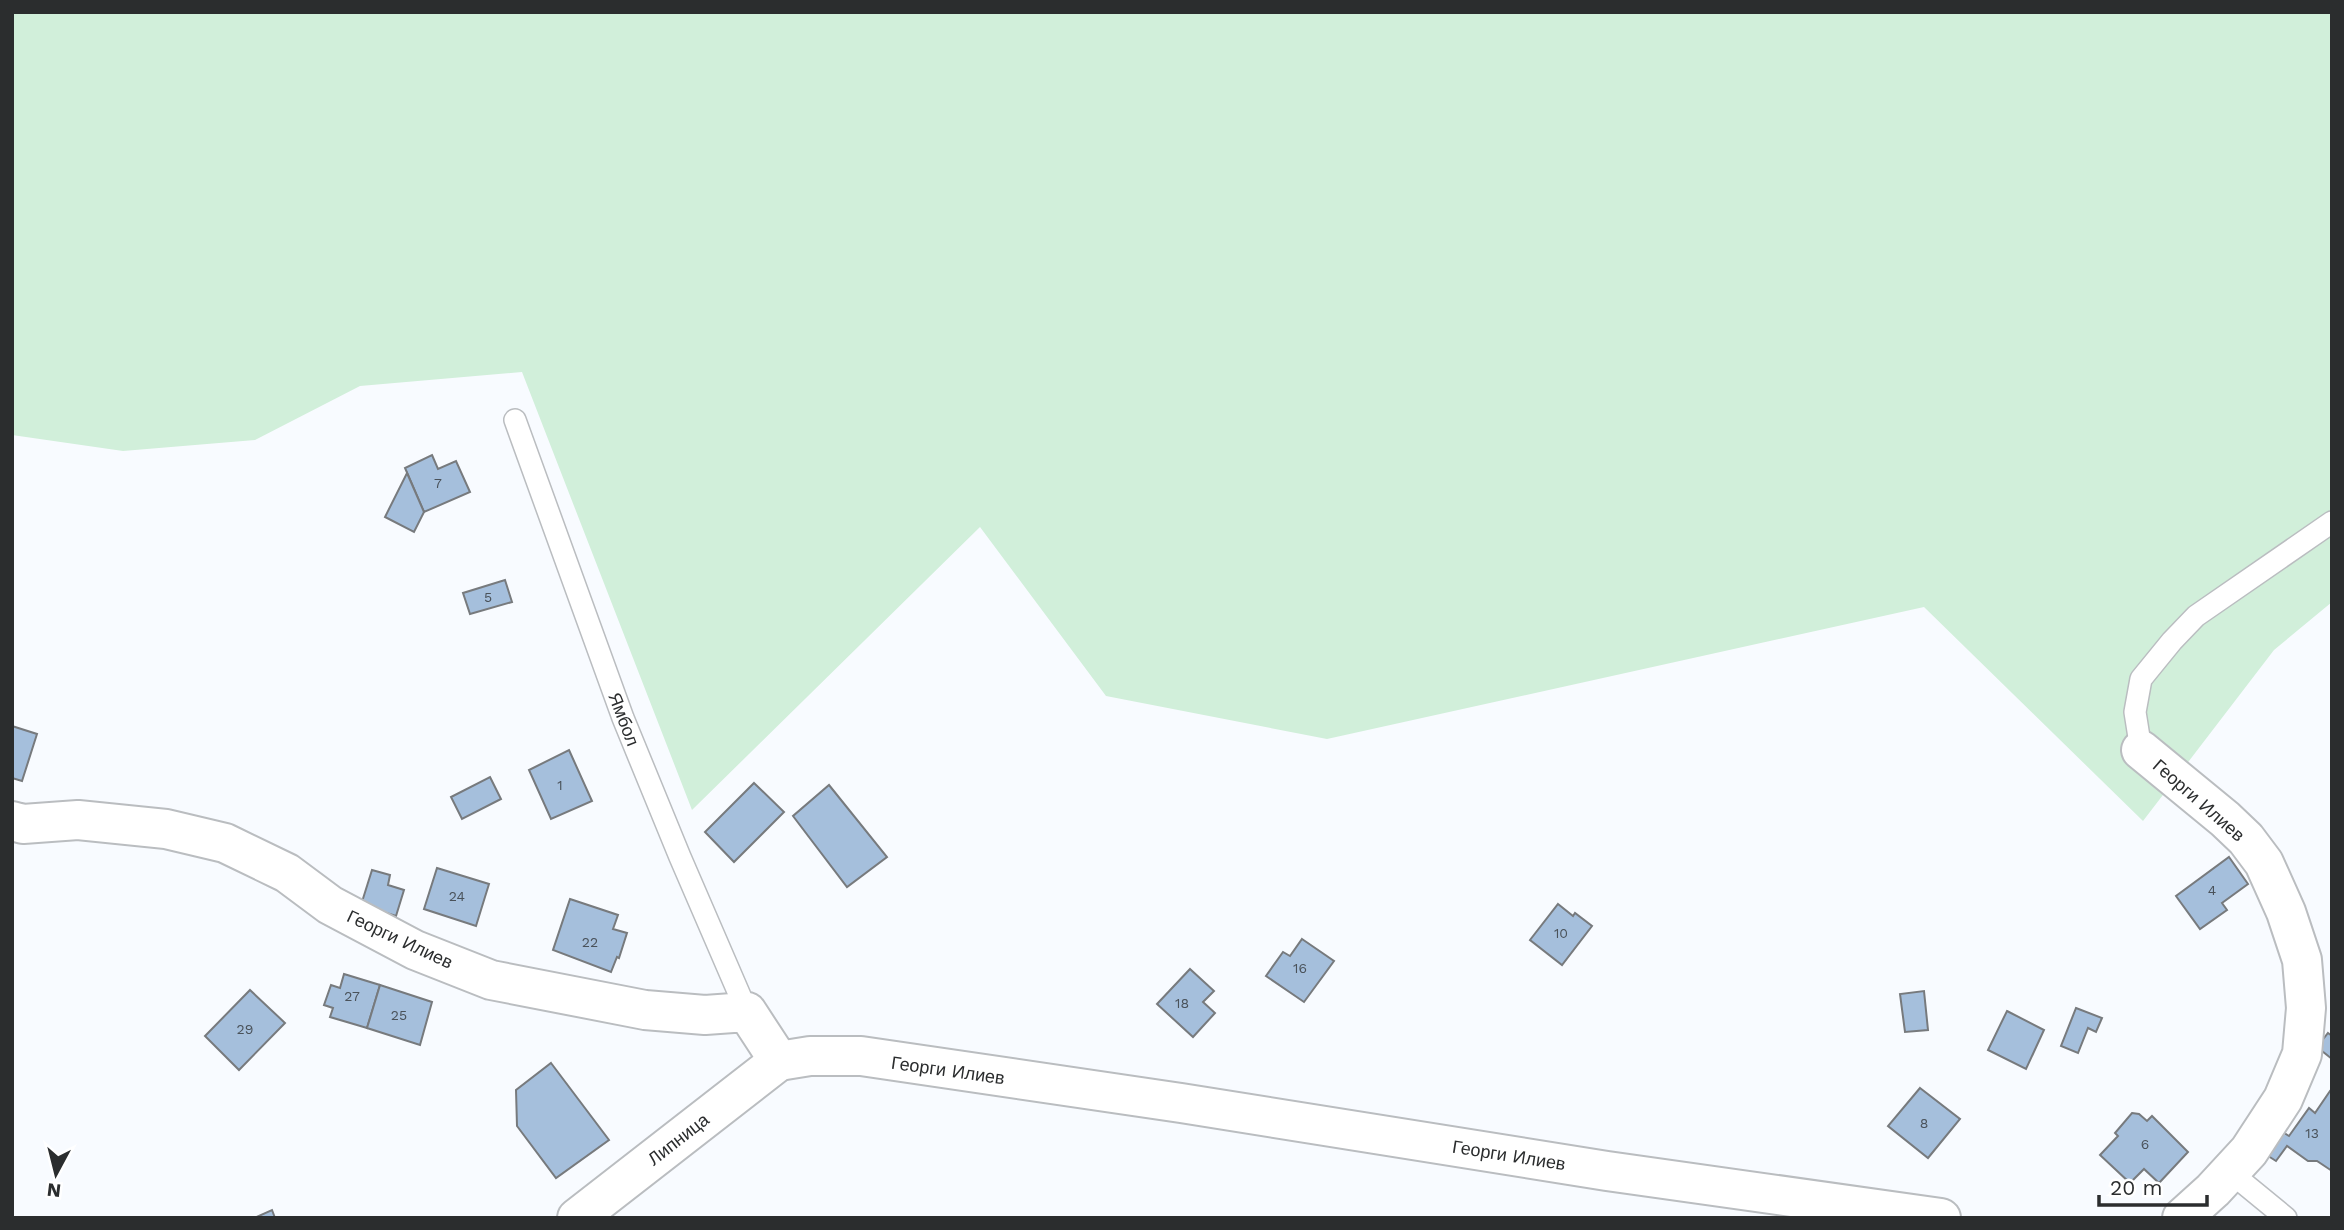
<svg xmlns="http://www.w3.org/2000/svg" width="2344" height="1230" font-family="'Work Sans',sans-serif">
  <rect width="100%" height="100%" fill="#f8fbff"/>
  <path fill="#d1efda" d="M12 12H2332V602L2274 650 2143 821 1924 607 1327 739 1106 696 980 527 692 810 522 372 360 386 255 440 123 451 12 435Z"/>
  <g fill="#a5bfdc" stroke="#777a7d" stroke-width="2">
    <path d="M432 455 438 469 456 461 470 492 424 512 405 468Z"/>
    <path d="M407 473 424 512 414 532 385 517Z"/>
    <path d="M505 580 512 602 470 614 463 593Z"/>
    <path d="M12 726 37 734 22 781 12 778Z"/>
    <path d="M569 750 592 801 551 819 529 770Z"/>
    <path d="M490 777 501 799 462 819 451 797Z"/>
    <path d="M754 783 784 812 734 862 705 832Z"/>
    <path d="M829 785 887 857 847 887 793 816Z"/>
    <path d="M2229 857 2248 884 2222 903 2227 910 2200 929 2176 896Z"/>
    <path d="M437 868 489 884 476 926 424 909Z"/>
    <path d="M372 870 390 875 388 885 404 890 396 916 361 905Z"/>
    <path d="M570 899 618 915 613 929 627 933 619 958 617 957 611 972 553 950Z"/>
    <path d="M1558 904 1573 916 1575 913 1592 926 1562 965 1530 940Z"/>
    <path d="M1302 939 1334 961 1304 1002 1266 976 1283 952 1290 956Z"/>
    <path d="M1190 969 1214 991 1203 1002 1215 1013 1193 1037 1157 1004Z"/>
    <path d="M344 974 380 985 367 1028 330 1017 333 1008 324 1005 331 985 340 988Z"/>
    <path d="M380 985 432 1002 420 1045 367 1028Z"/>
    <path d="M250 990 285 1023 239 1070 205 1036Z"/>
    <path d="M1924 991 1928 1030 1905 1032 1900 994Z"/>
    <path d="M2076 1008 2102 1018 2096 1032 2088 1028 2078 1053 2061 1046Z"/>
    <path d="M2007 1011 2044 1030 2026 1069 1988 1050Z"/>
    <path d="M2328 1033 2332 1036V1059L2317 1047Z"/>
    <path d="M551 1063 609 1140 556 1178 517 1126 516 1090Z"/>
    <path d="M1920 1088 1960 1119 1928 1158 1888 1126Z"/>
    <path d="M2330 1091 2332 1092V1171L2317 1161H2308L2287 1146 2276 1161 2262 1152 2278 1129 2289 1136 2309 1108 2315 1113Z"/>
    <path d="M2132 1113 2139 1114 2147 1121 2152 1116 2188 1152 2159 1183 2144 1169 2130 1183 2100 1155 2118 1136 2115 1133Z"/>
    <path d="M272 1210 275 1218H254Z"/>
  </g>
  <g fill="none" stroke-linecap="round" stroke-linejoin="round">
    <defs>
      <g id="service">
        <path d="M515 420 623 718 680 857 747 1012"/>
        <path d="M2141 750 2135 712 2141 679 2172 641 2196 616 2332 522"/>
        <path d="M2230 1172 2286 1218"/>
      </g>
      <g id="minor">
        <path d="M2141 750 2225 819 2246 839 2264 863 2286 912 2302 960 2306 1008 2302 1054 2283 1099 2249 1151 2213 1190 2182 1218"/>
        <path d="M12 821 23 824 78 820 166 829 225 843 287 873 330 905 415 950 491 980 645 1010 705 1015 747 1012 779 1061 810 1056H861L1181 1103 1607 1171 1941 1218"/>
        <path d="M577 1218 779 1061"/>
      </g>
    </defs>
    <use href="#service" stroke="#babdc0" stroke-width="24"/>
    <use href="#minor" stroke="#babdc0" stroke-width="42"/>
    <use href="#service" stroke="#fff" stroke-width="21"/>
    <use href="#minor" stroke="#fff" stroke-width="38"/>
  </g>
  <g text-anchor="middle" dominant-baseline="central" stroke-width="5" stroke-linejoin="round" paint-order="stroke">
    <g font-size="14" fill="#4a525a">
      <text x="438" y="483">7</text>
      <text x="488" y="597">5</text>
      <text x="560" y="785">1</text>
      <text x="2212" y="890">4</text>
      <text x="457" y="896">24</text>
      <text x="1561" y="933">10</text>
      <text x="590" y="942">22</text>
      <text x="1300" y="968">16</text>
      <text x="352" y="996">27</text>
      <text x="1182" y="1003">18</text>
      <text x="399" y="1015">25</text>
      <text x="245" y="1029">29</text>
      <text x="1924" y="1123">8</text>
      <text x="2312" y="1133">13</text>
      <text x="2145" y="1144">6</text>
    </g>
    <g font-size="18" fill="#2b2d2e" stroke="#fff">
      <text transform="translate(624 719) rotate(69)">Ямбол</text>
      <text transform="translate(2199 800) rotate(41)">Георги Илиев</text>
      <text transform="translate(400 939) rotate(25)">Георги Илиев</text>
      <text transform="translate(948 1070) rotate(8)">Георги Илиев</text>
      <text transform="translate(678 1139) rotate(-38)">Липница</text>
      <text transform="translate(1509 1155) rotate(9)">Георги Илиев</text>
    </g>
  </g>
  <rect width="2344" height="1230" fill="none" stroke="#2b2d2e" stroke-width="28"/>
  <g transform="translate(56 1174) rotate(187)" stroke="#ffffff" stroke-width="5" paint-order="stroke">
  <path d="M0-5L12 26L0 18L-12 26Z" fill="#2b2d2e"/>
  <text y="-10" font-size="19" font-weight="bold" text-anchor="middle" fill="#2b2d2e">N</text>
  </g>
  <path d="M2099 1195v10h108v-10" fill="none" stroke="#2b2d2e" stroke-width="3.5"/>
  <text x="2110" y="1195" font-size="21" fill="#2b2d2e" stroke="#ffffff" stroke-width="5" paint-order="stroke">20 m</text>
</svg>
